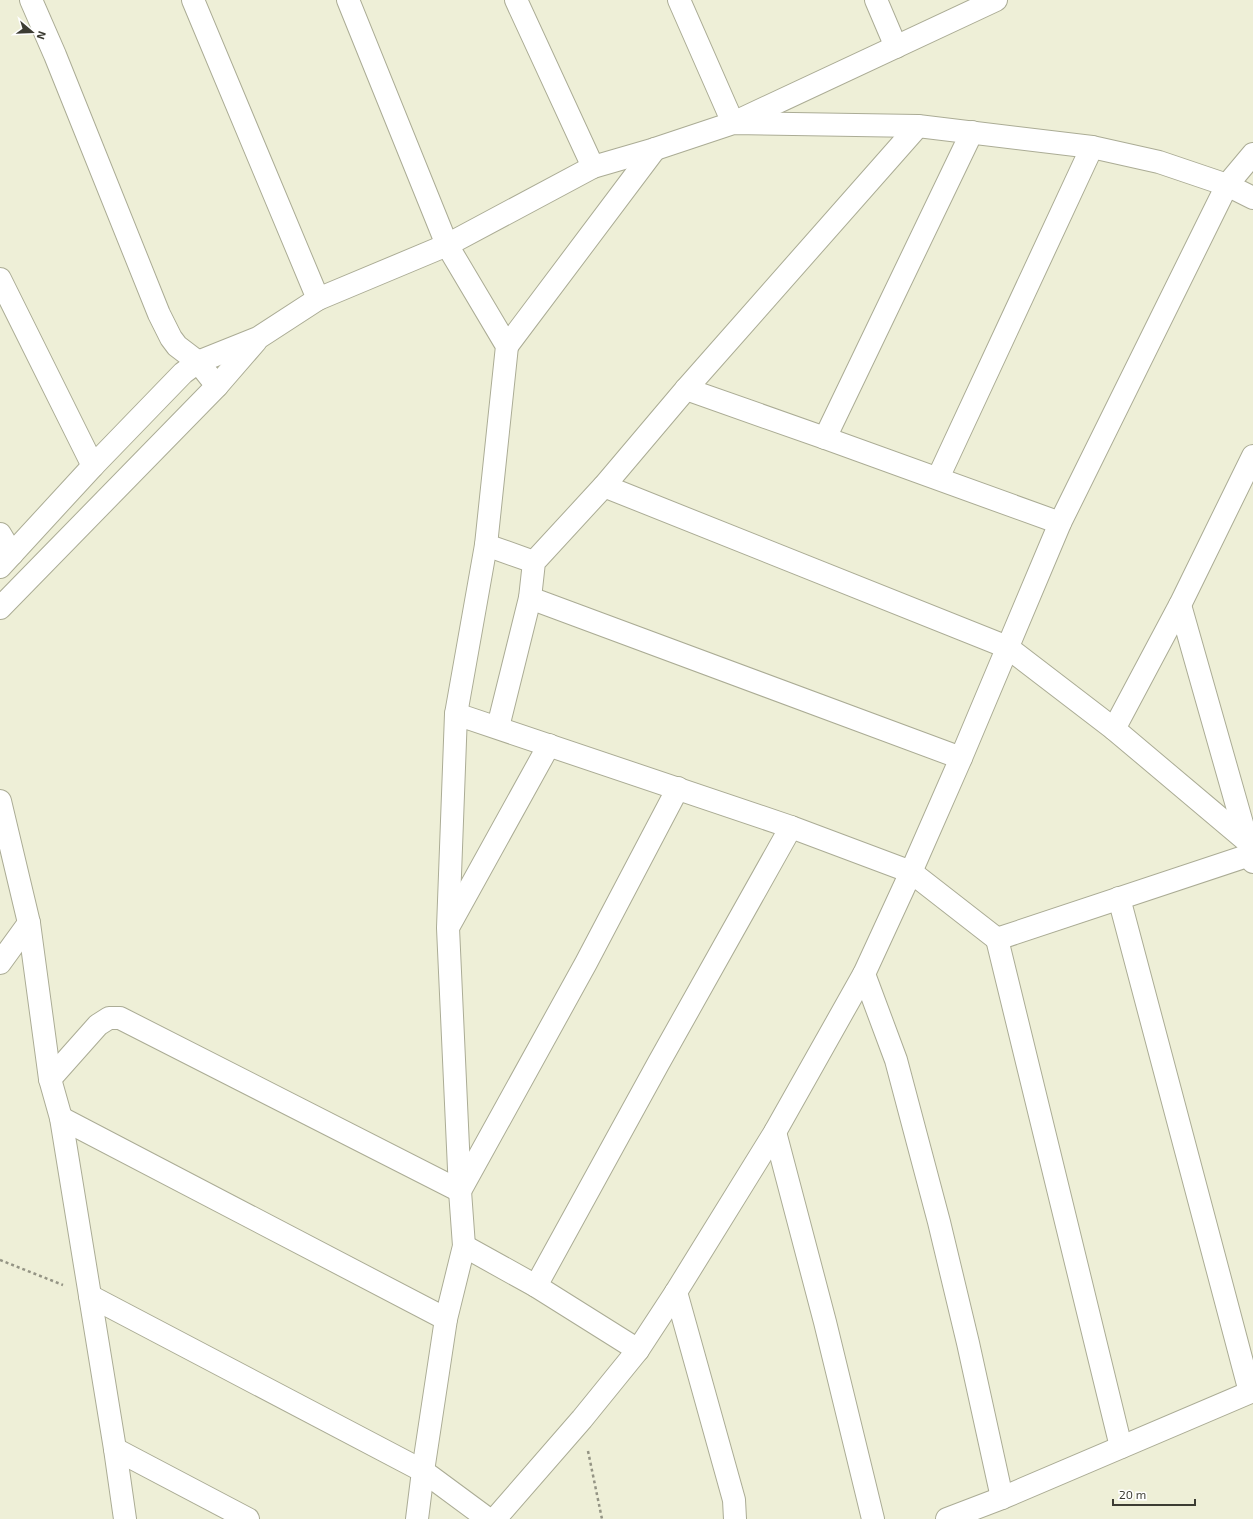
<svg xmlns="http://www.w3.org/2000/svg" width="1253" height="1519" font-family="'Exo 2',sans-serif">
  <rect width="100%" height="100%" fill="#eeefd7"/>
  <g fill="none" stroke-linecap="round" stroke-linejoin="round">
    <defs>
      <g id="street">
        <path d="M31 0 55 55 159 314 171 338 177 346 198 362 217 386"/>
        <path d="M193 0 318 299"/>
        <path d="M348 0 447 245 507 346 486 545 456 714"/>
        <path d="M516 0 593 167"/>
        <path d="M679 0 733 123 996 0"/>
        <path d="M876 0 896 47"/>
        <path d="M0 279 93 466"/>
        <path d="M507 346 655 149"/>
        <path d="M686 389 825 438 1060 523"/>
        <path d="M825 438 972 132"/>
        <path d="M938 478 1092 147"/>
        <path d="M604 486 1007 647 1114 729 1247 841 1253 862"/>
        <path d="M0 534 12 554"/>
        <path d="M486 545 534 562"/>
        <path d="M0 567 93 466 183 373 198 362 258 338 318 299 447 245 593 167 655 149 733 123 918 126 1092 147 1159 162 1227 185 1253 198"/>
        <path d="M530 598 961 758"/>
        <path d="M1180 605 1247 841"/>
        <path d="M0 608 217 386 256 341"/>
        <path d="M498 727 530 598 534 562 604 486 686 389 918 126"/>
        <path d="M1114 729 1180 605 1253 456"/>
        <path d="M0 801 29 923 50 1079 61 1118 115 1449 125 1519"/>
        <path d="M1119 898 1250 1392"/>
        <path d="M450 924 549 745"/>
        <path d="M0 963 29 923"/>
        <path d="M864 974 896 1060 939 1222 968 1343 1002 1498"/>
        <path d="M50 1079 98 1025 109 1018H120L460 1191 586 963 678 788"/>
        <path d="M61 1118 446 1319"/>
        <path d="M775 1132 825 1322 873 1519"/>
        <path d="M464 1246 536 1286"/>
        <path d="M676 1292 734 1500 735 1519"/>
        <path d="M90 1296 423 1471 417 1519"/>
        <path d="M638 1350 536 1286 658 1064 791 827"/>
        <path d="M1121 1447 997 939 1253 854"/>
        <path d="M115 1449 248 1519"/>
        <path d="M488 1519 423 1471 446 1319 464 1246 460 1191 448 928 456 714 791 827 911 872 997 939"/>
        <path d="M495 1519 582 1419 638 1350 676 1292 775 1132 864 974 911 872 961 758 1060 523 1227 185 1253 154"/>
        <path d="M947 1519 1002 1498 1253 1391"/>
      </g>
    </defs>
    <use href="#street" stroke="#abac95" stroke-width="24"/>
    <g stroke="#949484" stroke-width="2.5" stroke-dasharray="3 3" stroke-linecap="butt">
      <path d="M0 1260 63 1285"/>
      <path d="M588 1451 602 1519"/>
    </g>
    <use href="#street" stroke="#fff" stroke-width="22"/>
  </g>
  <g transform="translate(32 32) rotate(109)" stroke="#ffffff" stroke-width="3" paint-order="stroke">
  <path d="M0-3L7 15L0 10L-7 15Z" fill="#3c3c33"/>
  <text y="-6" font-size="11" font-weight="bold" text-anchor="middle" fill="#3c3c33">N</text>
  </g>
  <path d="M1113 1499v6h82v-6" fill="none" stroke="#3c3c33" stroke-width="2"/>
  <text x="1119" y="1499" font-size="12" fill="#3c3c33" stroke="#ffffff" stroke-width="3" paint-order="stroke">20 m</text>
</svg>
